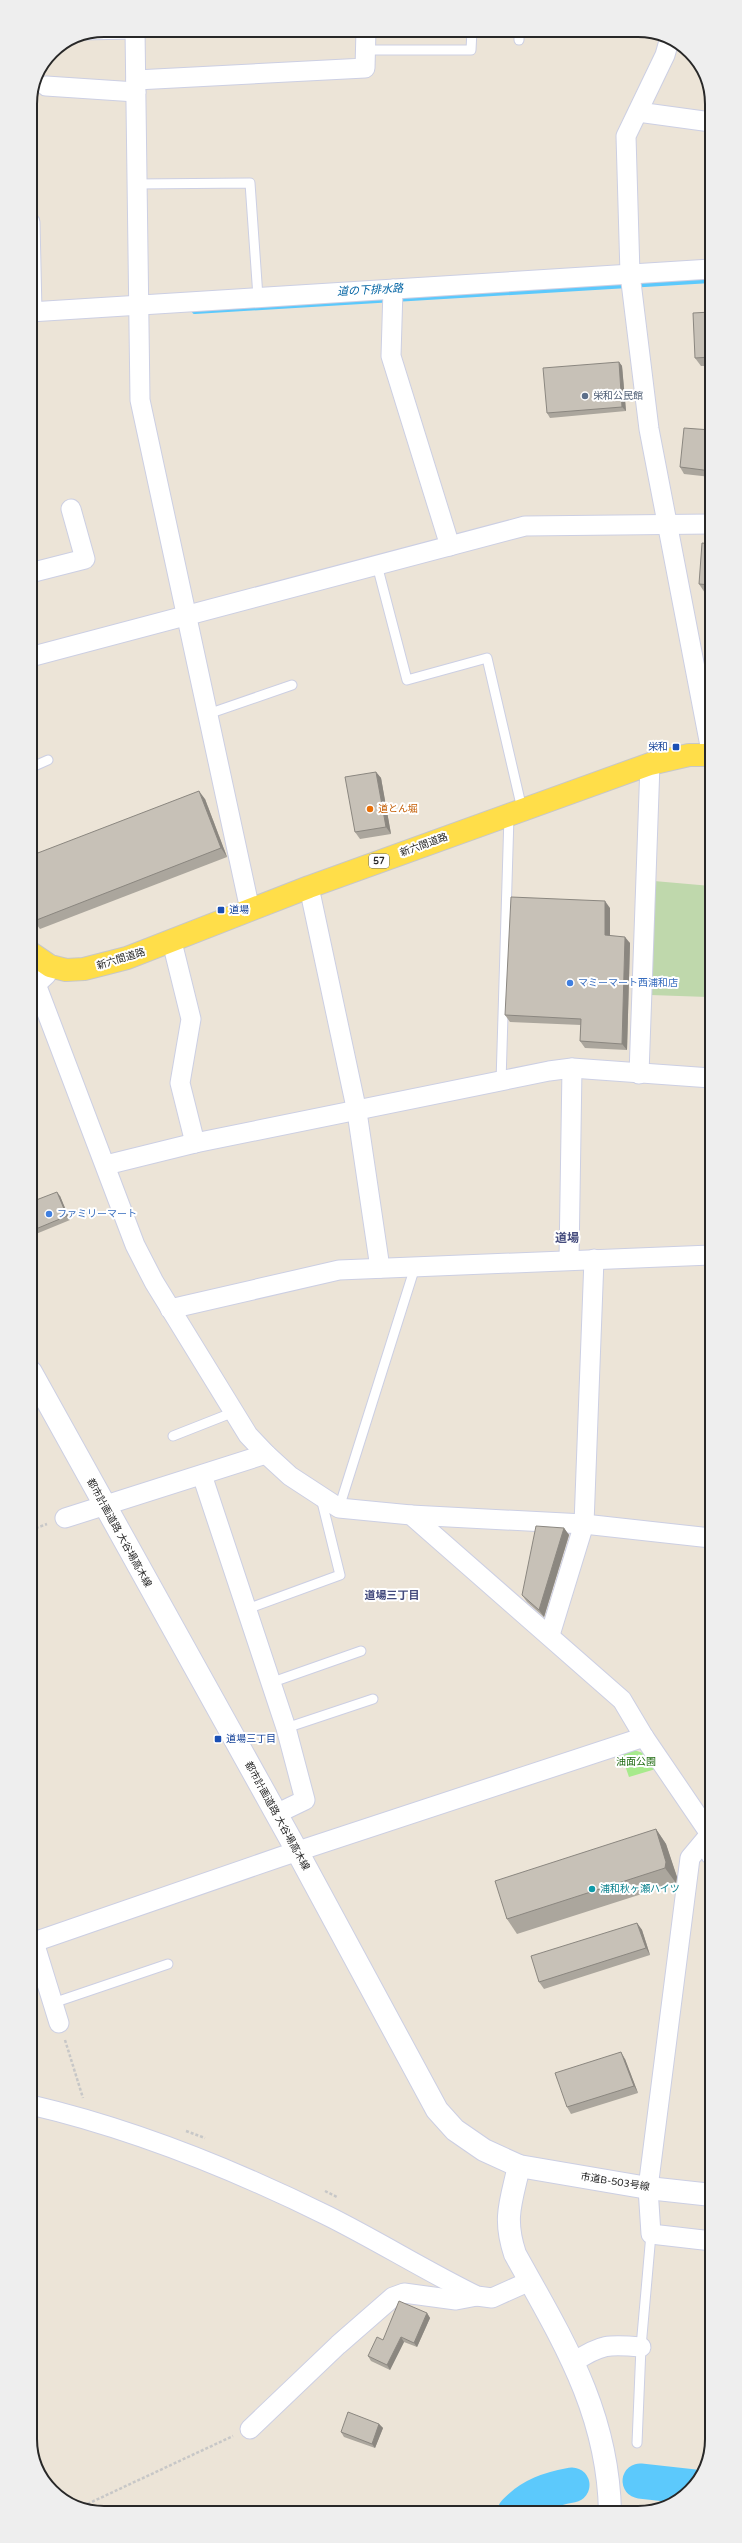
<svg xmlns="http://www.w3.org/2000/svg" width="742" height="2543" font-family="'Varela Round','Noto Sans JP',sans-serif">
  <rect width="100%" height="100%" fill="#ece4d7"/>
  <path fill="#a7ea8c" d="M631 1749 643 1753 659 1768 629 1777 620 1751Z"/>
  <path fill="#bfd8ac" d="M654 881 711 886V954L708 997 650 995Z"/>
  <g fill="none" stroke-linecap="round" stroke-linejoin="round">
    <path stroke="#5cc9fc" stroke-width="6" d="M195 311 711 280"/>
    <g stroke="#5cc9fc" stroke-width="35">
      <path d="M640 2481 694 2487"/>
      <path d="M515 2512C531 2495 550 2489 572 2485"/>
    </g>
    <defs>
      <g id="service">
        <path d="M81 35 135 34"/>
        <path d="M519 40V30"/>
        <path d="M366 50H471L472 30"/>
        <path d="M137 184 250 183 258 297"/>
        <path d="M377 565 407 680 487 658 522 809"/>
        <path d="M208 714 292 685"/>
        <path d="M30 768 48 760"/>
        <path d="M501 1082 509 816"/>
        <path d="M173 1436 234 1412"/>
        <path d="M339 1508 415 1267"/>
        <path d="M247 1609 340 1575 321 1498"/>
        <path d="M270 1683 361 1651"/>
        <path d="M286 1728 373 1699"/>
        <path d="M53 2003 168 1964"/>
        <path d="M637 2443 641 2347 651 2234"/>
      </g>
      <g id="minor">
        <path d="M135 30 140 400 250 910"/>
        <path d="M669 41 665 55 626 136 630 274 649 429 711 751"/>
        <path d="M136 80 365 68 366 30"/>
        <path d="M46 86 136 92"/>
        <path d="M638 112 711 122"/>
        <path d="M30 222 32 312"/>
        <path d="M393 289 391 356 450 546"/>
        <path d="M30 312 711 269"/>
        <path d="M30 573 85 559 71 509"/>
        <path d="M30 657 525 526 711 524"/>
        <path d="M309 887 357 1112 380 1268"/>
        <path d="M172 942 191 1019 180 1083 195 1143"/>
        <path d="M36 984 135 1245 154 1282 248 1435 266 1454 290 1476 339 1508 411 1515 622 1700 644 1737 710 1834 690 1858 648 2188 651 2234 712 2241"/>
        <path d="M639 1074 650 764"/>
        <path d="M106 1165 195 1143 549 1071 572 1068 711 1078"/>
        <path d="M569 1260 572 1068"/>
        <path d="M170 1309 339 1270 711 1255"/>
        <path d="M202 1475 286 1728 305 1800 276 1814"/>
        <path d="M411 1515 584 1524 711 1538"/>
        <path d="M65 1518 266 1454"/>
        <path d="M550 1635 584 1524 594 1259"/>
        <path d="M59 2023 34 1942 280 1857 644 1737"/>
        <path d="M31 2105C134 2129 233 2169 328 2216 378 2241 426 2271 477 2296L492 2298 530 2281"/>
        <path d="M574 2362C601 2344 609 2344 641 2347"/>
        <path d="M250 2429 338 2345 393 2297 404 2293 456 2300 477 2296"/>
      </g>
      <g id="tertiary">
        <path d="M31 987 45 974 50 966"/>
        <path d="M31 1372 297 1851 437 2110 455 2130 484 2150 519 2166 648 2188 712 2195"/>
        <path d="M712 1820 710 1847 712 1854"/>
        <path d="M519 2166C511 2202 503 2218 515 2254 562 2339 608 2411 610 2512"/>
      </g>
      <path id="primary" d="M31 953 50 966 66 970 84 969 127 958 309 887 650 764 689 755H711"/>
    </defs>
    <use href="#service" stroke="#cccfe3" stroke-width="11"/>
    <use href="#minor" stroke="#cccfe3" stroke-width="21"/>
    <use href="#tertiary" stroke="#cccfe3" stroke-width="24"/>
    <use href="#primary" stroke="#c7c7c7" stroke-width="24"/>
    <g stroke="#c7c7c7" stroke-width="2.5" stroke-dasharray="3 2" stroke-linecap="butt">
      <path d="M31 1530 47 1524"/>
      <path d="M65 2040 83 2098"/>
      <path d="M186 2131 205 2138"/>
      <path d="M325 2191 337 2197"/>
      <path d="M83 2506 233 2436"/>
    </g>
    <use href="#service" stroke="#fff" stroke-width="9"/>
    <use href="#minor" stroke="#fff" stroke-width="19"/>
    <use href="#tertiary" stroke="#fff" stroke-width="22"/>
    <use href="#primary" stroke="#ffde49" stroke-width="22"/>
  </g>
  <g fill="#aba69d">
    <path d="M711 312V366H701L695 358Z"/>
    <path d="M619 362 622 366 626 411 550 418 547 413Z"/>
    <path d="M711 430V477L684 474 680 467Z"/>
    <path d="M711 544V593H705L699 584Z"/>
    <path d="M376 772 381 778 391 834 360 839 355 832Z"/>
    <path d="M205 799 227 857 40 929 34 921Z"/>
    <path d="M610 908V936L630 943 627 1050 585 1048 580 1041 581 1025 510 1022 505 1015Z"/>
    <path d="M60 1196 70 1220 31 1236V1202Z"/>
    <path d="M564 1528 569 1535 544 1617 527 1602 522 1595Z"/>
    <path d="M656 1829 666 1844 677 1877 676 1883 517 1934 507 1919Z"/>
    <path d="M637 1923 642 1930 650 1955 544 1989 539 1982Z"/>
    <path d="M625 2059 638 2093 571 2114 567 2107Z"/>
    <path d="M427 2313 430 2318 417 2347 404 2342 390 2370 371 2361 368 2356Z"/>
    <path d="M379 2424 383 2428 375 2448 344 2437 341 2432Z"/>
  </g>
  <g fill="#8b8780">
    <path d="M619 362 622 366 626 411 622 407Z"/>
    <path d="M376 772 381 778 391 834 386 827Z"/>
    <path d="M199 791 205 799 227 857 221 848Z"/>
    <path d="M605 901 610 908V942L605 935Z"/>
    <path d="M625 937 630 943 627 1050 622 1044Z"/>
    <path d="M57 1192 60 1196 70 1220 67 1216Z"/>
    <path d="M564 1528 569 1535 544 1617 539 1610Z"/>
    <path d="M656 1829 666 1844 677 1877 676 1883 665 1868Z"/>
    <path d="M637 1923 642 1930 650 1955 646 1948Z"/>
    <path d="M621 2052 625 2059 638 2093 634 2086Z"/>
    <path d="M427 2313 430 2318 417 2347 414 2343Z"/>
    <path d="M401 2337 404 2342 390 2370 387 2365Z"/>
    <path d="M379 2424 383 2428 375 2448 372 2444Z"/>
  </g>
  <g fill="#c7c1b7" stroke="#8b8780">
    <path d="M711 312V357L695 358 693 313Z"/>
    <path d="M619 362 622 407 547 413 543 368Z"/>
    <path d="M684 428 711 430V471L680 467Z"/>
    <path d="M702 543 711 544V585L699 584Z"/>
    <path d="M376 772 386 827 355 832 345 777Z"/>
    <path d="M199 791 221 848 34 921 31 911 30 856Z"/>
    <path d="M511 897 605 901V935L625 937 622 1044 580 1041 581 1019 505 1015Z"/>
    <path d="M57 1192 67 1216 31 1231V1202Z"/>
    <path d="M536 1526 564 1528 539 1610 522 1595Z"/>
    <path d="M656 1829 666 1862 665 1868 507 1919 495 1881Z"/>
    <path d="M637 1923 646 1948 539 1982 531 1956Z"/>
    <path d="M621 2052 634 2086 567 2107 555 2073Z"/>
    <path d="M399 2301 427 2313 414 2343 401 2337 387 2365 368 2356 377 2337 383 2340Z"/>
    <path d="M348 2412 379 2424 372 2444 341 2432Z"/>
  </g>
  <circle fill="#5c6f8a" stroke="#fff" stroke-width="1.5" cx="585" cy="396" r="4"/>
  <g fill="#1a4fb4" stroke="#fff" stroke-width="1.5">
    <rect x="672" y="743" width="8" height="8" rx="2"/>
    <rect x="217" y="906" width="8" height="8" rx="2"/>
    <rect x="214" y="1735" width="8" height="8" rx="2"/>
  </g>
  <circle fill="#e8710a" stroke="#fff" stroke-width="1.5" cx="370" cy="809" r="4"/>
  <g fill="#3f7fe0" stroke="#fff" stroke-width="1.5">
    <circle cx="570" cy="983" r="4"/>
    <circle cx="49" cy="1214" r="4"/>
  </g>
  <circle fill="#0f9aa8" stroke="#fff" stroke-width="1.5" cx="592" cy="1889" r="4"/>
  <g text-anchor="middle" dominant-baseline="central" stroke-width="4" stroke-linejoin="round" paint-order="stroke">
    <rect fill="#fff" stroke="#686868" stroke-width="1" x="369" y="854" width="20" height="14" rx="3"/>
    <g font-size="9" font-weight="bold" fill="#282828">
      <text x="379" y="861">57</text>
    </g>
    <g font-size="10" fill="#4e5e75" stroke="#fff" text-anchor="start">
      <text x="593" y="396">栄和公民館</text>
    </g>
    <g font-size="10" fill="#164399" stroke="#fff" text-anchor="start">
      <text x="668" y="747" text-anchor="end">栄和</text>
      <text x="229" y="910">道場</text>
      <text x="226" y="1739">道場三丁目</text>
    </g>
    <g font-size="10" fill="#c56008" stroke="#fff" text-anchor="start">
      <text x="378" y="809">道とん堀</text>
    </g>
    <g font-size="10" fill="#282828" stroke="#fff">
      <text transform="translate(424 845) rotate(-20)">新六間道路</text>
      <text transform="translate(121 959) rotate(-17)">新六間道路</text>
      <text transform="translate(119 1533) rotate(61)">都市計画道路 大谷場高木線</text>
      <text transform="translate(277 1816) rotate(61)">都市計画道路 大谷場高木線</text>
      <text transform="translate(615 2182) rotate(9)">市道B-503号線</text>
    </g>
    <g font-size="10" fill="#366cbe" stroke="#fff" text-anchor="start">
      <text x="578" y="983">マミーマート西浦和店</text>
      <text x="57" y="1214">ファミリーマート</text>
    </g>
    <g font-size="10" fill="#1f6b11" stroke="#fff">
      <text x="636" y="1762">油面公園</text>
    </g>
    <g font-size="10" fill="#0d838f" stroke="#fff" text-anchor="start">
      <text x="600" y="1889">浦和秋ヶ瀬ハイツ</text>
    </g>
    <g font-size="11" font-style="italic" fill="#0063a3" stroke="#fff">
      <text transform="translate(370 290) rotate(-3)">道の下排水路</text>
    </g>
    <g font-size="11" font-weight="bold" fill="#444b7d" stroke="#fff">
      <text x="392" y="1595">道場三丁目</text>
    </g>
    <g font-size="12" font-weight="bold" fill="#444b7d" stroke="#fff">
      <text x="567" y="1238">道場</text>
    </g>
  </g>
  <path d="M0 0H742V2543H0ZM104 37H638A67 67 0 0 1 705 104V2439A67 67 0 0 1 638 2506H104A67 67 0 0 1 37 2439V104A67 67 0 0 1 104 37Z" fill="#eee" fill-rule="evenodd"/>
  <path fill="none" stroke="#282828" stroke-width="2" d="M104 37H638A67 67 0 0 1 705 104V2439A67 67 0 0 1 638 2506H104A67 67 0 0 1 37 2439V104A67 67 0 0 1 104 37Z"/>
</svg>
